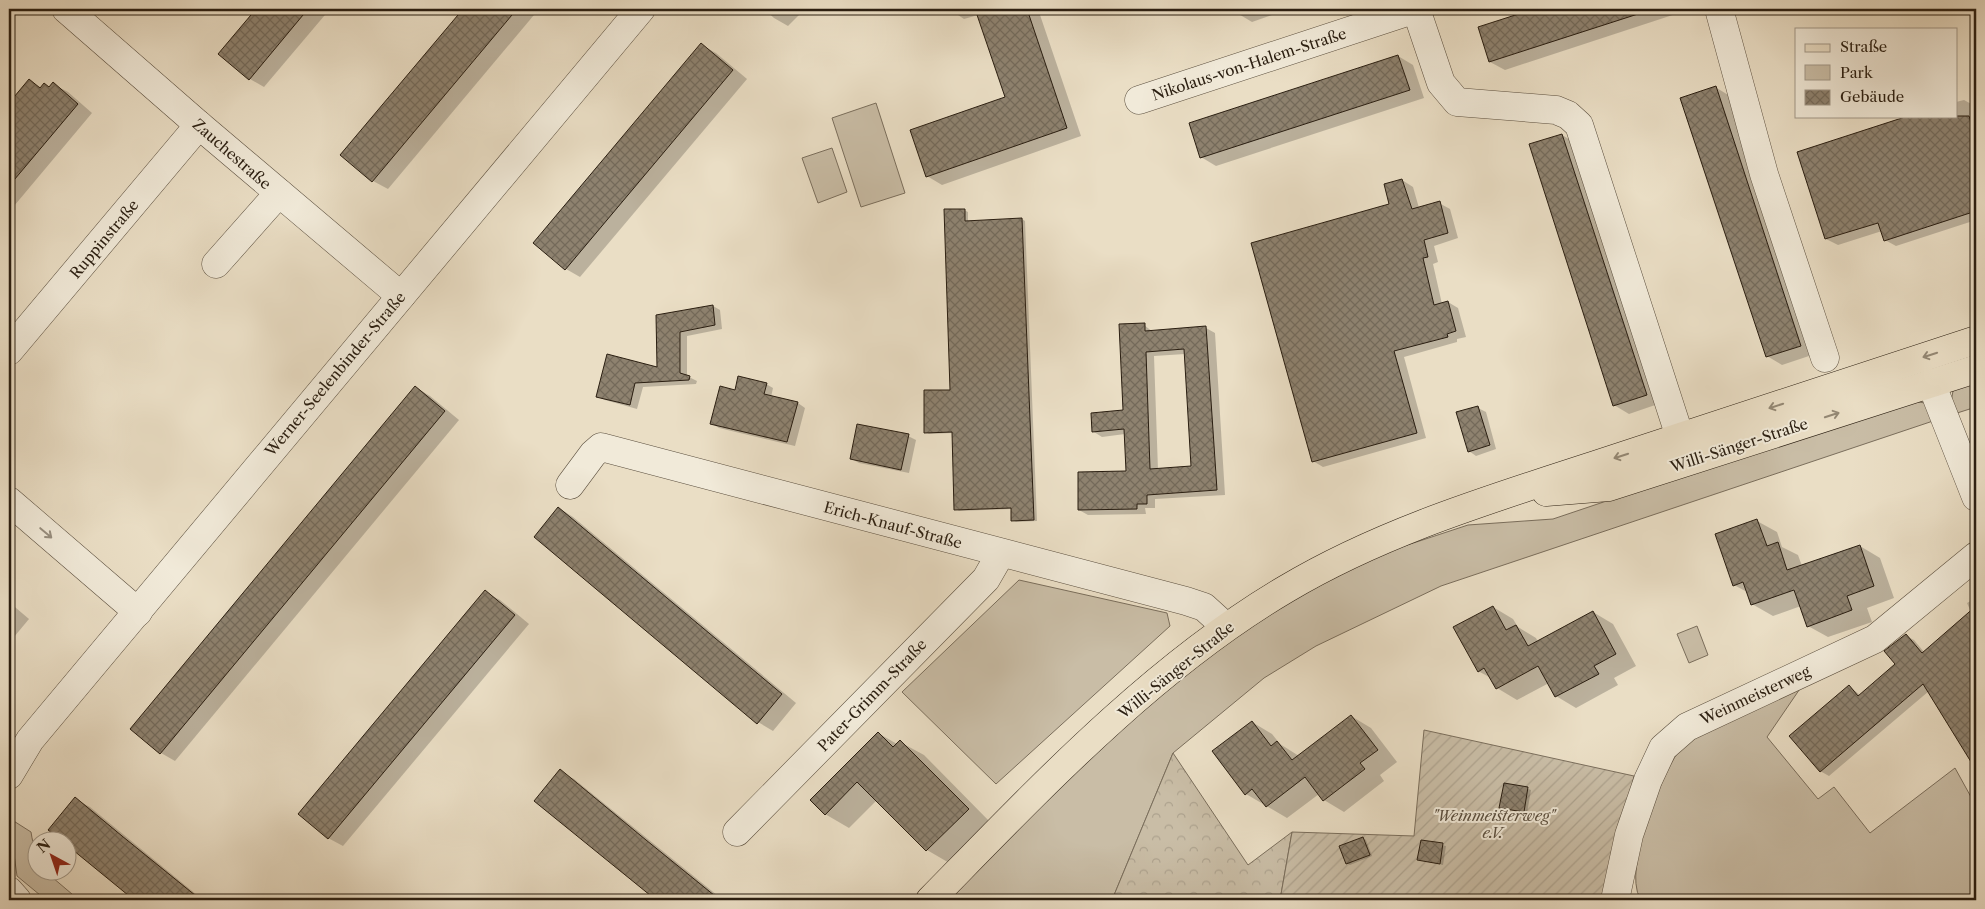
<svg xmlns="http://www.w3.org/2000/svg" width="1985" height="909" viewBox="0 0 1985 909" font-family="'Libre Caslon Text',serif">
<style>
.green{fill:#c9bda6;stroke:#7a6e5c}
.forest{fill:url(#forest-crowns);stroke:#7a6e5c}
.garden{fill:url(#garden-furrows);stroke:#7a6e5c}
.shadow{fill:#0003;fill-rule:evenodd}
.building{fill:url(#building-cross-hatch);stroke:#2a1e11;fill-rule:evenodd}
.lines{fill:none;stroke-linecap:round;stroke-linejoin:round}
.minor-casing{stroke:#5a4e3e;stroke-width:29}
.major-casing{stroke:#2a1e11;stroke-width:29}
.minor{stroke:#f1ead9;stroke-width:28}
.major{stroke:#eadec5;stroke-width:28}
.oneway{stroke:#948874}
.oneway2{stroke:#978e7f}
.labels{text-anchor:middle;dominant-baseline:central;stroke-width:4;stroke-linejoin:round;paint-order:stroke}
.street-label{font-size:15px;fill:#2a1e11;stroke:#f1ead9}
.park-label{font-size:15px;font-style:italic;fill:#5a4e3e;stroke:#f1ead9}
</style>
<defs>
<pattern id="forest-crowns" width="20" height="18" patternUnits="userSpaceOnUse" patternTransform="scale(1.25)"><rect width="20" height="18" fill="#c9bda6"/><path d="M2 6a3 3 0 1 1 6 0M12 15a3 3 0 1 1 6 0" fill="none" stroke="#ada28e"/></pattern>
<pattern id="garden-furrows" width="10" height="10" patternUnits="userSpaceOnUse" patternTransform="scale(1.25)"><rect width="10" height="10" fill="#c9bda6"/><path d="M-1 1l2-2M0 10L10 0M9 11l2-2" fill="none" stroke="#ada28e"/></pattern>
<pattern id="building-cross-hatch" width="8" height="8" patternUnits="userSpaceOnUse" patternTransform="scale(1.25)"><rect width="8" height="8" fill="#8e826f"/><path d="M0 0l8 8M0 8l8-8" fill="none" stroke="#746a5a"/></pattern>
</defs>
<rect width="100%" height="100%" fill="#eadec5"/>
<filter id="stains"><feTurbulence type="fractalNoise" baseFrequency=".004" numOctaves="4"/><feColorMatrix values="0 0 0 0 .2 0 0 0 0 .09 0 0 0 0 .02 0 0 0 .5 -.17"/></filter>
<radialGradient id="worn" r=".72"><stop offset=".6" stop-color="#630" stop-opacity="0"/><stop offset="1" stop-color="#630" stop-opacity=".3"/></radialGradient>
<g class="green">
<polygon points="876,103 905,193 861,207 832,118"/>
<polygon points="832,148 847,192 818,203 802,158"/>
<polygon points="1976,380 1976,407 1954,414 1951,402 1953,391 1963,384"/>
<polygon points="1907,400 1925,403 1936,420 1441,586 1316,646 1264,678 1173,753 1112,900 947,900 999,846 1112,738 1187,672 1267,613 1380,554 1468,525 1553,519"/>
<polygon points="1019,580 1167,613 1170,626 996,784 902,692"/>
<polygon points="1697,626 1708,655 1689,663 1677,634"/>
<path d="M1808,677L1767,737L1818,799L1834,787L1870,833L1955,768L1976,806V900H1642C1640,897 1637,893 1637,890C1629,858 1660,779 1678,752C1682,746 1689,741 1694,736Z"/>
<path d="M9,818L31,832C33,846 38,858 38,872H46L79,900H46L17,876Z"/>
</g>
<polygon class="forest" points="1173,753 1248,865 1292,832 1280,900 1112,900"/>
<polygon class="garden" points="1424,730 1634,776 1608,900 1280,900 1292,832 1414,836"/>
<g class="shadow">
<polygon points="257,9 330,9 264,87 250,79 220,54"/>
<polygon points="465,9 539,9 388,189 373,181 342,155"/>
<polygon points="764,9 805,9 788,26 774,18"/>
<polygon points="949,9 1038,9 1081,136 942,185 927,176 1007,97 978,15 964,19"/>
<polygon points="1236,9 1289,9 1252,22 1237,13"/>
<polygon points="1538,9 1691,9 1505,70 1490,62 1479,28"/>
<polygon points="701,45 716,53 747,79 580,277 566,269"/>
<polygon points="1398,56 1413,65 1424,98 1216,166 1201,157"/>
<polygon points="29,81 42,88 50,88 53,84 68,92 92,113 9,212 9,105"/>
<polygon points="1715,87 1730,96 1815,354 1782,365 1767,356"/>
<polygon points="1964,100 1975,106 1976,111 1976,220 1896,246 1885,240 1882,231 1838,245 1826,239 1956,116 1956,102"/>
<polygon points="1562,135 1577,144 1661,403 1629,414 1614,405"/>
<polygon points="1402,180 1413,187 1419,208 1439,203 1450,209 1458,238 1434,246 1438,262 1433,264 1442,304 1448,302 1458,308 1466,337 1457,339 1457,342 1404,357 1426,438 1323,467 1313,461 1391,205"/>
<polygon points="964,210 968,212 968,222 1022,219 1025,221 1037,521 1016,522 1012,520 1012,509 959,511 956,509 953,433 929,434 926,432 951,391"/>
<polygon points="713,306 720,310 722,329 687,336 687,376 697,381 696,384 643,387 637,409 605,400 597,396 659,369 658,316"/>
<path d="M1144,325L1153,332L1206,328L1215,333L1225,495L1155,499V508H1145L1146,514L1088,515L1079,510L1127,472L1125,434L1102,437L1094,432L1124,411ZM1185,354L1193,467L1158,470L1154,356Z"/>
<polygon points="766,384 773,388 771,397 798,403 805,408 795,446 719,428 711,423 736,391"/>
<polygon points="415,387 430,396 459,420 175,761 161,753"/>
<polygon points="1478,408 1486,412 1496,449 1476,456 1469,451"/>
<polygon points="908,436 916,440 909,473 859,463 852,459"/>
<polygon points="559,508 573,517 796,703 773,731 758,722"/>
<polygon points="1757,521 1777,532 1782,547 1798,555 1802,566 1860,546 1880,558 1894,598 1867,608 1872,622 1828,637 1808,626 1801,606 1773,616 1752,604 1749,593 1734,585"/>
<polygon points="485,592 500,600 529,624 343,846 328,838"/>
<polygon points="1976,598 1976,768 1929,691 1829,776 1820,771 1849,686 1860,695 1897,664 1906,636 1914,640 1924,652 1971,612 1967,603"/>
<polygon points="9,602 29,619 9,643"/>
<polygon points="1493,607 1513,619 1518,627 1536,638 1538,642 1593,612 1613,624 1636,666 1614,678 1618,685 1576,708 1556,696 1549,683 1517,700 1497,688 1491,678 1478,671"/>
<polygon points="1351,716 1371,728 1397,762 1380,775 1384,781 1344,812 1324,800 1319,794 1287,818 1246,794 1214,752 1252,722 1272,734 1280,744 1299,756"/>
<polygon points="878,733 897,744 900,742 924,755 992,824 951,864 927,850 877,800 849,828 825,814"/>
<polygon points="560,771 574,779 723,900 658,900 535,801"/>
<polygon points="1528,789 1531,790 1527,813 1501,808"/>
<polygon points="75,799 90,807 203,900 136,900 68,844"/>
<polygon points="1363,838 1366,840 1372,856 1350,865 1347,863"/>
<polygon points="1422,841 1446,846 1443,865 1419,860"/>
<polygon points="455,894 467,900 450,900"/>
</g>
<g class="building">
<polygon points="256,9 308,9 249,80 218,54"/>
<polygon points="463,9 517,9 372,182 340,155"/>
<polygon points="975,9 1027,9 1067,128 926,177 910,130 1005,97"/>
<polygon points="1534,9 1640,9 1641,13 1489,62 1478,27"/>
<polygon points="701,43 733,70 565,270 533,243"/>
<polygon points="1398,55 1410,90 1200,158 1189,123"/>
<polygon points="29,79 40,88 44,83 49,87 53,82 78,104 9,186 9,103"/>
<polygon points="1716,86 1801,346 1766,357 1680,98"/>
<polygon points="1908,116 1969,116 1976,138 1976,211 1884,241 1878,223 1825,239 1797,152"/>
<polygon points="1562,134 1647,395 1613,406 1529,144"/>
<polygon points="1402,179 1412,209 1440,201 1448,233 1424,240 1428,257 1423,258 1434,305 1448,301 1456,331 1447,334 1448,337 1394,351 1417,433 1312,462 1251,243 1389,204 1384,184"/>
<polygon points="944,209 965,209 965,221 1022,218 1034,520 1011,521 1011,508 954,510 952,432 924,433 924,390 950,390"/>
<polygon points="713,305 715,325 680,332 680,373 690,376 689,380 635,383 630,405 596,397 607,354 657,367 656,315"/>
<path d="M1145,323V331L1206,326L1217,490L1147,495V504H1137V509L1078,510V472L1126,471L1124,429L1092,432L1091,413L1123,410L1119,324ZM1184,349L1191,466L1150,469L1146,352Z"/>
<polygon points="738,376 767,383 764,394 798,402 787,442 710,424 720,386 735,390"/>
<polygon points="415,386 445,411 160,754 130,729"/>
<polygon points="1478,406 1490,445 1468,452 1456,412"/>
<polygon points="857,424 909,434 901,470 850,459"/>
<polygon points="558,507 782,694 757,724 534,537"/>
<polygon points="1757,519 1767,546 1778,542 1787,570 1860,545 1874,586 1847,596 1852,610 1807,627 1794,590 1751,605 1743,582 1733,586 1715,534"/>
<polygon points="485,590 515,615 328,839 298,814"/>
<polygon points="1493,606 1506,630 1516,625 1528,646 1593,611 1616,654 1594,666 1599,674 1555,697 1538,666 1496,689 1484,668 1478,672 1453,627"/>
<polygon points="1976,606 1976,770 1923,684 1820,772 1789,736 1849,685 1858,696 1895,664 1884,651 1906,634 1922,653"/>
<polygon points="1351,715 1378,750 1360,763 1365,769 1323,801 1305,777 1266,807 1252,789 1245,795 1212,751 1252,721 1271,746 1277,741 1292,760"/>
<polygon points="878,732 893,747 900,740 969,809 926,851 857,782 825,815 810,800"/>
<polygon points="560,769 646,840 720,900 656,900 534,801"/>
<polygon points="1504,783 1528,787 1524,812 1499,808"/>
<polygon points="75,797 122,836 201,900 134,900 68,846 68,842 63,842 48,830"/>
<polygon points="1363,837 1370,855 1346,864 1339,846"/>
<polygon points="1421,840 1443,843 1440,864 1417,860"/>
</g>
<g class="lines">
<g class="minor-casing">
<g id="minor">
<polyline points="66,9 199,125 401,296"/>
<polyline points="1416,9 1441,83 1457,102 1556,110 1568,115 1579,125 1680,437"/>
<polyline points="1719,9 1764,174 1825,358"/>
<polyline points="1139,100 1416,9"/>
<polyline points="216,264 279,193"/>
<polyline points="9,351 199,125"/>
<polyline points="1931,383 1976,497"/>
<polyline points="570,485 593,454 601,447 1186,601 1204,607 1226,627"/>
<polyline points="9,501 138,612"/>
<polyline points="9,775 30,740 641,9"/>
<polyline points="737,832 986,579 1001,553"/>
<polyline points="9,891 17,900"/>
<polyline points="1615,900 1629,835 1648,780 1663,748 1687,727 1875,639 1976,556"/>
</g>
</g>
<g class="major-casing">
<g id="major">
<polyline points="1546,492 1609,487 1976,369"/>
<path d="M930,900C1038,790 1152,668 1286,589C1383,531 1494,498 1601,463C1726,422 1851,381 1976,340"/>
</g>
</g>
<use href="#minor" class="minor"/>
<use href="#major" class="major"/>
</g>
<defs><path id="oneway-shaft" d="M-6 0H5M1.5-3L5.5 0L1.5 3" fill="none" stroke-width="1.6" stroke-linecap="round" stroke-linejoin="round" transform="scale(1.25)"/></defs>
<g class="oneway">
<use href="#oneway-shaft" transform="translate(1930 355) rotate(162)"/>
<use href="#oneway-shaft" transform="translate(1776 406) rotate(162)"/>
<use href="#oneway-shaft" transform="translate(1832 415) rotate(-18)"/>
<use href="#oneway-shaft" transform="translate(1621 456) rotate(162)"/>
</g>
<use class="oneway2" href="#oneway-shaft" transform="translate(46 533) rotate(40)"/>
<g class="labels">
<g class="street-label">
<text transform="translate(1249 64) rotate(-18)">Nikolaus-von-Halem-Straße</text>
<text transform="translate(232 154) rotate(41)">Zauchestraße</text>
<text transform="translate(104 239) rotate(-50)">Ruppinstraße</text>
<text transform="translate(335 374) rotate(-50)">Werner-Seelenbinder-Straße</text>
<text transform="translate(1739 445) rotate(-18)">Willi-Sänger-Straße</text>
<text transform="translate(893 525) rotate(15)">Erich-Knauf-Straße</text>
<text transform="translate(1176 670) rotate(-39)">Willi-Sänger-Straße</text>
<text transform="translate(872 695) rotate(-46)">Pater-Grimm-Straße</text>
<text transform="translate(1755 695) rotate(-25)">Weinmeisterweg</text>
</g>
<g class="park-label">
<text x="1493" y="815">"Weinmeisterweg"<tspan x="1493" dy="17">e.V.</tspan></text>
</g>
</g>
<rect width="1985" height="909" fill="none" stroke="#eadec5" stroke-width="30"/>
<rect x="10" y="10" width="1965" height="889" fill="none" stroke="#2a1e11" stroke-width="2.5"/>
<rect x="15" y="15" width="1955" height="879" fill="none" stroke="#2a1e11"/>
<rect x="1795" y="28" width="162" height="90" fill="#f1ead9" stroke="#a19889"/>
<rect x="1805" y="44" width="25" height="8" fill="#eadec5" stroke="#a19889"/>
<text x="1840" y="52" font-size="15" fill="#2a1e11">Straße</text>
<rect x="1805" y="65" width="25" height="15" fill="#c9bda6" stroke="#a19889"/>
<text x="1840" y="78" font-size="15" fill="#2a1e11">Park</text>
<rect x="1805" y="90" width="25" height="15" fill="url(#building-cross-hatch)" stroke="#a19889"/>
<text x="1840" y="102" font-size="15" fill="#2a1e11">Gebäude</text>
<g transform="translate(52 856) rotate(320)"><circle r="24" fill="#f1ead9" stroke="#a19889"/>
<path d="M0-4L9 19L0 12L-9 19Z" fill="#8f2418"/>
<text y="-8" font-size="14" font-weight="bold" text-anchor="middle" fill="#2a1e11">N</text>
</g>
<rect width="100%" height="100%" filter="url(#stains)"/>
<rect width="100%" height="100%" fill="url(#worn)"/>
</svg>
